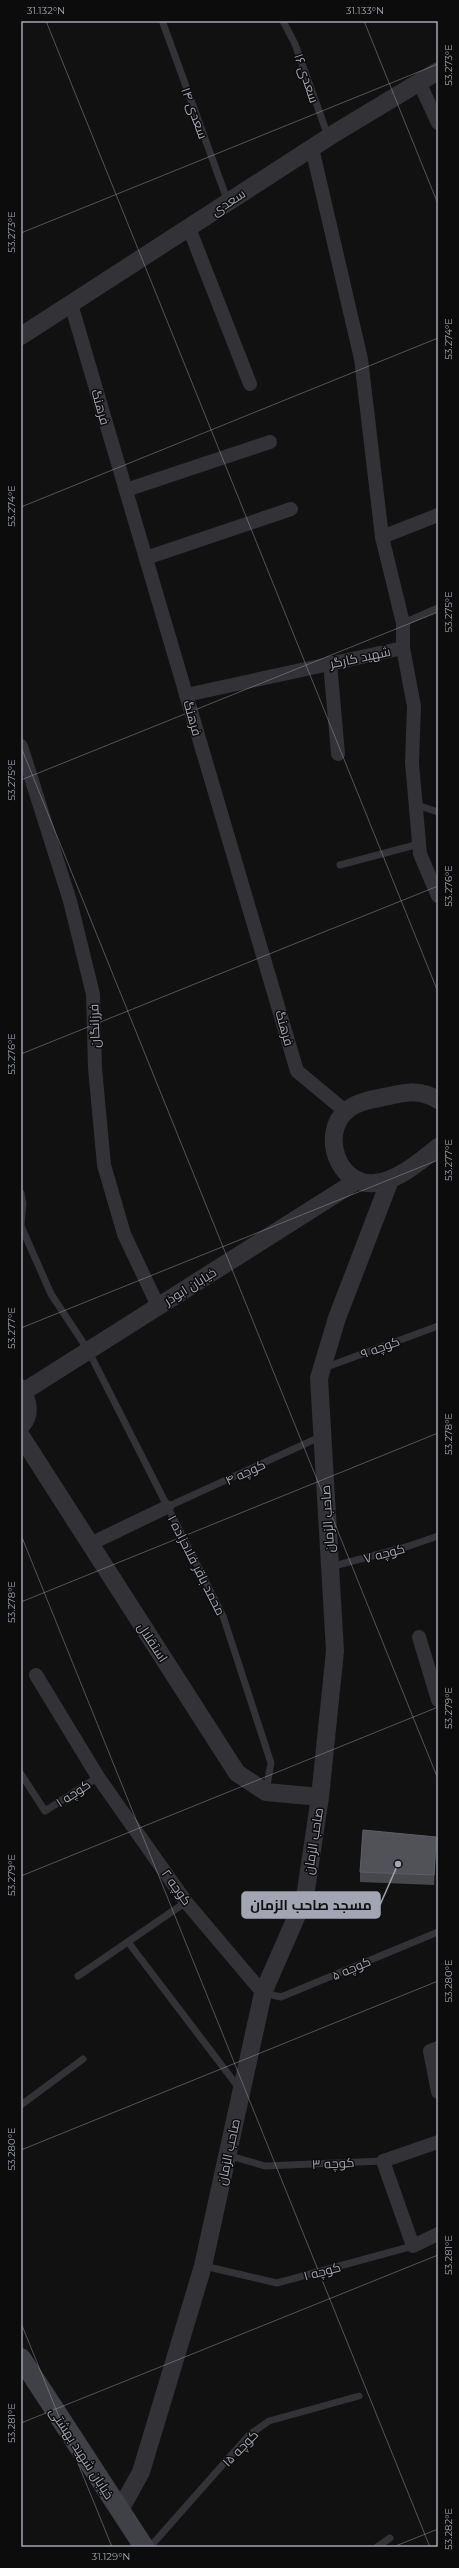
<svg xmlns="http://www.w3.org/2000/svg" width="459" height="2568" viewBox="0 0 459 2568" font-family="Montserrat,Cairo,sans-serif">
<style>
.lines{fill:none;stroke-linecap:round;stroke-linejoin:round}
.service{stroke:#323237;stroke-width:7}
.minor{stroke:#323237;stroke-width:14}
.tertiary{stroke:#323237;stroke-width:18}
.secondary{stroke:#404146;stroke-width:20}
.wall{fill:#47484d}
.shaded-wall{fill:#2d2e31}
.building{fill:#515258;stroke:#5e5f66}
.ticks{fill:none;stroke:#a3a6b2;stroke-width:1;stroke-opacity:0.45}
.labels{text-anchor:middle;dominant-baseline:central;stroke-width:3;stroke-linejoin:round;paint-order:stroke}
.street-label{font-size:13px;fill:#a3a6b2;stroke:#0c0c0d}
.leader{fill:none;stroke:#a3a6b2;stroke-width:1.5}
.callout-dot{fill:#a3a6b2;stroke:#0c0c0d;stroke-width:1.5}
.callout{fill:#a3a6b2;stroke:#a3a6b2;stroke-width:1.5}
.callout-label{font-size:14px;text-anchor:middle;font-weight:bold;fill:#111}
.neatline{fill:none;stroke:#a3a6b2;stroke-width:1.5}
.ticks-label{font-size:10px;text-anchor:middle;fill:#a3a6b2}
</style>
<rect width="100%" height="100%" fill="#111112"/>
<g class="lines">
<g class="service">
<polyline points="283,21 295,44 328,136"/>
<polyline points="163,23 228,202"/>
<polyline points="403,623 438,608"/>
<polyline points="417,805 438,812"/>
<polyline points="340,865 419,844"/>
<polyline points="21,1193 23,1203 21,1226 51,1294 88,1350 223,1616 271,1763 266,1791"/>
<polyline points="324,1368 438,1326"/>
<polyline points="167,1507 322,1436"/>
<polyline points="330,1567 406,1547 438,1536"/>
<polyline points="21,1774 45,1811 98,1777"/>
<polyline points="128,1942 239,2088"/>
<polyline points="78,1976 186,1902"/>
<polyline points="263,1993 281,1997 438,1932"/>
<polyline points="21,2105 83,2059"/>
<polyline points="227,2155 265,2166 383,2161"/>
<polyline points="204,2266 277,2283 413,2246"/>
<polyline points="150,2547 249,2435 269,2421 359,2396"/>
<polyline points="377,2547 390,2538"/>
</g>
<g class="minor">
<polyline points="419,82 438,123"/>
<polyline points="312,148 361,359 382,537"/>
<polyline points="189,228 250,384"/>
<polyline points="71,304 297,1071 345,1111"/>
<polyline points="126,490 270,442"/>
<polyline points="146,558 291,509"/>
<polyline points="403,648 403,623 382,537 438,515"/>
<polyline points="330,663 338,754"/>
<polyline points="186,695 403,648 414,706 412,763 420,854 438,896"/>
<polyline points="21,746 70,901 93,994 95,1068 104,1165 124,1234 158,1306"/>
<polyline points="90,1544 167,1507"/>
<polyline points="419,1637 438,1700"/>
<polyline points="36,1675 98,1777 186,1902 263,1993"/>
<polyline points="438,2048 430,2051 438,2092"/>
<polyline points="438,2142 383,2161 413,2246 438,2234"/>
</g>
<g class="tertiary">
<polyline points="21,336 335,133 438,71"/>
<path d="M438,1100C421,1089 408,1092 389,1096C375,1099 357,1101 346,1111C320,1134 338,1187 375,1183C397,1181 421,1161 438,1147"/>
<path d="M21,1388C28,1401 32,1414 21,1426"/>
<polyline points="23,1392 358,1180"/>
<polyline points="21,1436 237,1773 266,1792 320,1797"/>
<polyline points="120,2510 141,2472 203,2266 263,1993 305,1897 320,1797 335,1651 319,1378 337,1318 390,1180"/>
</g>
<polyline class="secondary" points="21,2358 144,2547"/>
</g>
<polygon class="wall" points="436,1847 434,1885 360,1882 360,1872"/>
<polygon class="shaded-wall" points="436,1837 436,1847 434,1885 434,1875"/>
<polygon class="building" points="363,1830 436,1837 434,1875 360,1872"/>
<path class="ticks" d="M46,21L438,992M364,21L438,204M21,233L438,64M21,507L438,338M21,747L438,1779M21,780L438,612M21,1054L438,886M21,1328L438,1160M21,1535L430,2547M21,1602L438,1433M21,1876L438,1707M21,2150L438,1981M21,2323L112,2547M21,2423L438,2255M393,2547L438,2529"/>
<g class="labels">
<g class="street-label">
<text transform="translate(307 78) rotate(71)">سعدی ۱۶</text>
<text transform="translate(195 113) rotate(70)">سعدی ۱۴</text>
<text transform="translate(228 202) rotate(-33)">سعدی</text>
<text transform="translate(101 407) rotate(74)">فرهنگ</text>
<text transform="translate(360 657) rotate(-12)">شهید کارگر</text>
<text transform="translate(193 718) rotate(74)">فرهنگ</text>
<text transform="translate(94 1026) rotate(-92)">فرزانگان</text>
<text transform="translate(285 1028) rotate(74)">فرهنگ</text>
<text transform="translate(190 1286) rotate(-32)">خیابان ابوذر</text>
<text transform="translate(380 1347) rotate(-20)">کوچه ۹</text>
<text transform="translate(245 1472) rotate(-25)">کوچه ۴</text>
<text transform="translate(327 1519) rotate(-94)">صاحب الزمان</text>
<text transform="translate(384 1553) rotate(-15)">کوچه ۷</text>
<text transform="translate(197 1565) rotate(63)">محمد باقر فلاحزاده ۱</text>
<text transform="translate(153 1642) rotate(57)">استقلال</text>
<text transform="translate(73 1793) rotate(-33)">کوچه ۱</text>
<text transform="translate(313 1841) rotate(-81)">صاحب الزمان</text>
<text transform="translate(177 1887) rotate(54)">کوچه ۲</text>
<text transform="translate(351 1968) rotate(-23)">کوچه ۵</text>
<text transform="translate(228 2152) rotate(-78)">صاحب الزمان</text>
<text transform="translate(333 2163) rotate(-3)">کوچه ۳</text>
<text transform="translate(322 2271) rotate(-15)">کوچه ۱</text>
<text transform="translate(240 2448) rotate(-46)">کوچه ۱۵</text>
<text transform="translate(82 2453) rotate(57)">خیابان شهید بهشتی</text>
</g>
</g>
<path class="leader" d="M398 1864L380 1905"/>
<circle class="callout-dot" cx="398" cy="1864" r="4"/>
<rect class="callout" x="242" y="1892" width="138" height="26" rx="4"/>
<g class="callout-label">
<text x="311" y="1910">مسجد صاحب الزمان</text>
</g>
<rect width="459" height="2568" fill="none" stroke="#0c0c0d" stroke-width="44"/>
<rect x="22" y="22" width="415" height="2524" class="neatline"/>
<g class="ticks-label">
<text x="46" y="14">31.132°N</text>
<text x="365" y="14">31.133°N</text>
<text transform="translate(448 65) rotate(-90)" y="4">53.273°E</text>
<text transform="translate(11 232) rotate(-90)" y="4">53.273°E</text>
<text transform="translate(448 339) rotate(-90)" y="4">53.274°E</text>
<text transform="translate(11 506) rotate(-90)" y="4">53.274°E</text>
<text transform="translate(448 612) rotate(-90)" y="4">53.275°E</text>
<text transform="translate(11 780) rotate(-90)" y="4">53.275°E</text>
<text transform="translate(448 886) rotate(-90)" y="4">53.276°E</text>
<text transform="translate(11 1054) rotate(-90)" y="4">53.276°E</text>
<text transform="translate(448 1160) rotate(-90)" y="4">53.277°E</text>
<text transform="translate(11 1328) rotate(-90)" y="4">53.277°E</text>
<text transform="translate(448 1434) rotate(-90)" y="4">53.278°E</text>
<text transform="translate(11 1602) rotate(-90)" y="4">53.278°E</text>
<text transform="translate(448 1708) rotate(-90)" y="4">53.279°E</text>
<text transform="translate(11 1875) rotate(-90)" y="4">53.279°E</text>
<text transform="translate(448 1981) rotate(-90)" y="4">53.280°E</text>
<text transform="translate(11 2149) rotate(-90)" y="4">53.280°E</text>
<text transform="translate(448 2255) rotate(-90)" y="4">53.281°E</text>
<text transform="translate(11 2423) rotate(-90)" y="4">53.281°E</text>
<text transform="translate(448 2529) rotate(-90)" y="4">53.282°E</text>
<text x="111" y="2560">31.129°N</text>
</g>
</svg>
